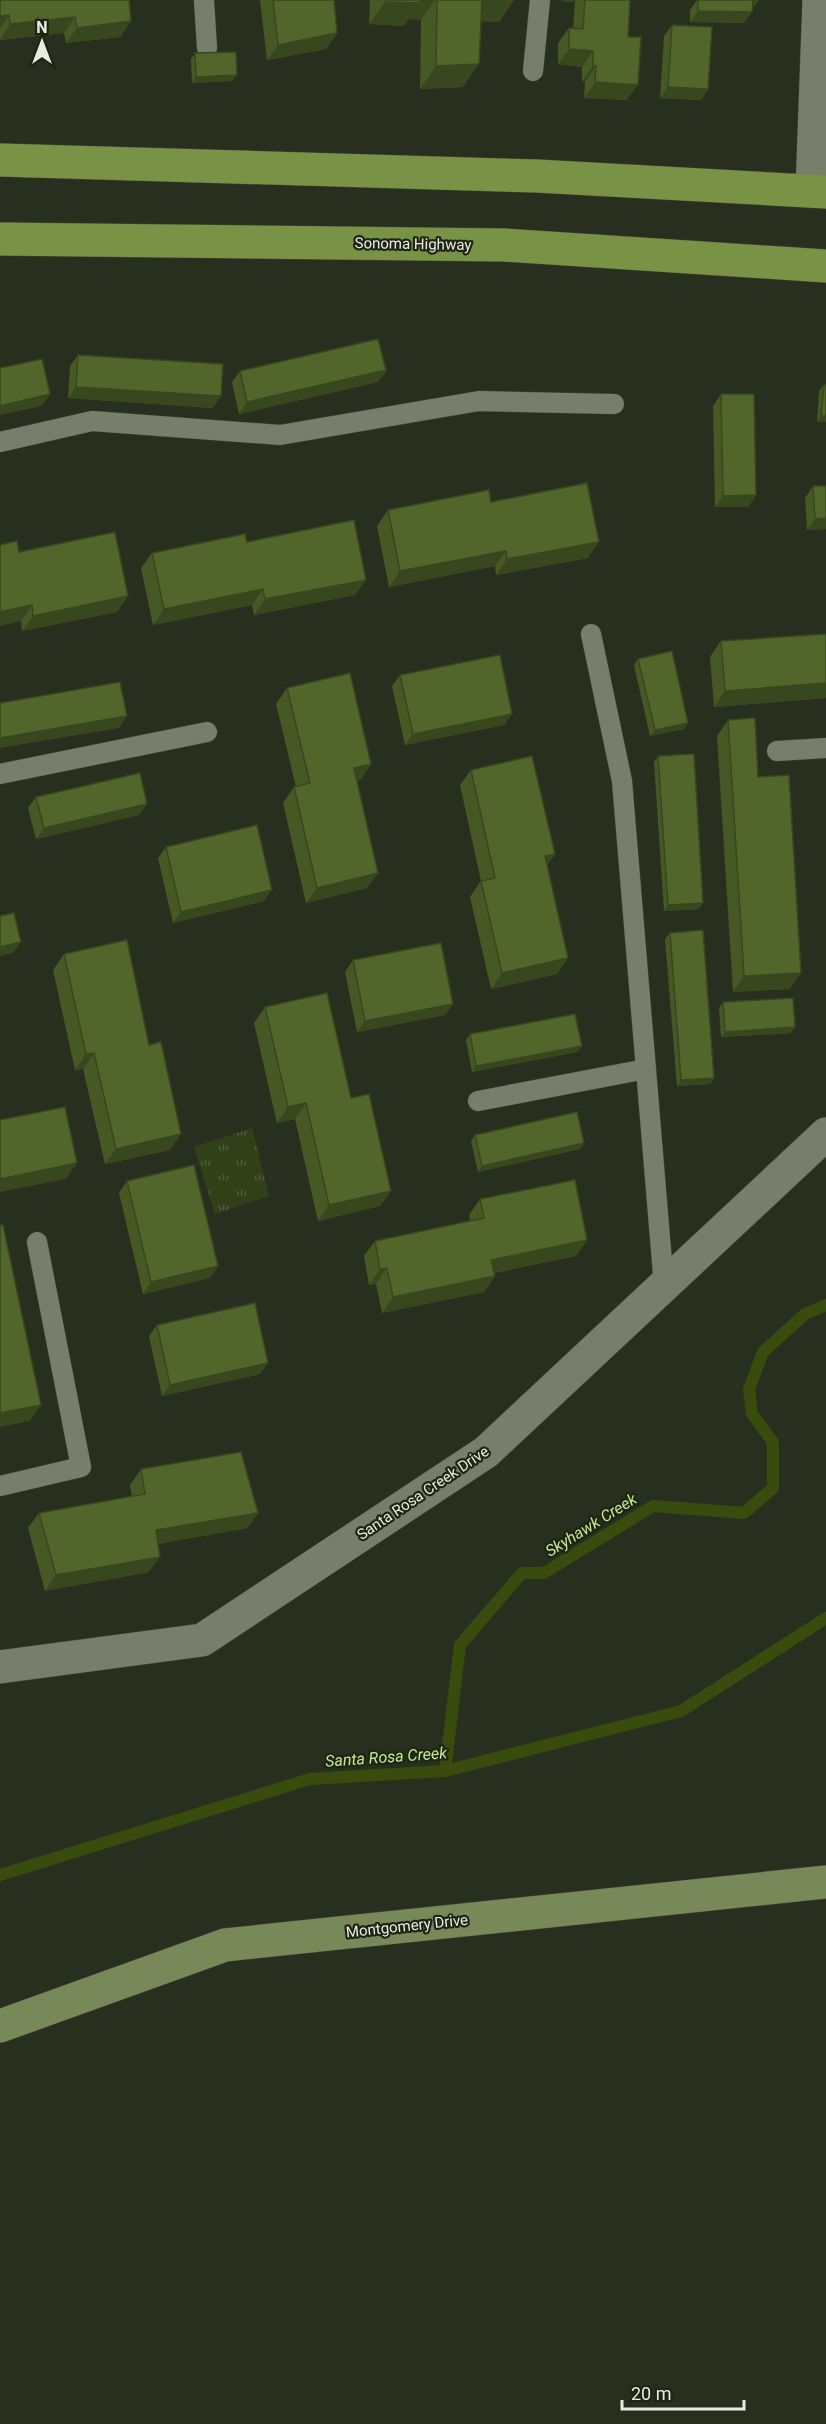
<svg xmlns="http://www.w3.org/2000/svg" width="826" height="2424" viewBox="0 0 826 2424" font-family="Roboto,sans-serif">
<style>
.grass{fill:url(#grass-tufts)}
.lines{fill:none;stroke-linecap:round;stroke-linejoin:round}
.stream{stroke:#394c0e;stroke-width:12}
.lane-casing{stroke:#454a3c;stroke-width:21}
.street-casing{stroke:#454a3c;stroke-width:34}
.secondary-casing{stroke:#454a3c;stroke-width:34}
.primary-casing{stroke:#454a3c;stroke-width:34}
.lane{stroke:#777e6b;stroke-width:20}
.street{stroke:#777e6b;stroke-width:33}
.secondary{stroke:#788858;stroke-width:33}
.primary{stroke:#7a9245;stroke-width:33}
.wall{fill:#475825}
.shaded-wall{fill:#39471e}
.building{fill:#52662b;stroke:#39471e;stroke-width:1.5}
.labels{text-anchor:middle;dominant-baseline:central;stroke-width:4.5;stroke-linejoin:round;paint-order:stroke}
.street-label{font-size:15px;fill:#e8ece2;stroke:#1f2515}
.water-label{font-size:16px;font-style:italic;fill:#c8e890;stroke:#1f2515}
</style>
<defs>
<pattern id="grass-tufts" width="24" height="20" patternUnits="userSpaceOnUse" patternTransform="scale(1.5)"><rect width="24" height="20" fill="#324017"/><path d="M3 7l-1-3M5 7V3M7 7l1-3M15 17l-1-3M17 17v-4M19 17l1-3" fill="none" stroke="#505c38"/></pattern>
</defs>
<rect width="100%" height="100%" fill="#292f1f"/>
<polygon class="grass" points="252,1128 269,1196 215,1214 194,1147"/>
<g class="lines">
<g class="stream">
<polyline points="445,1771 460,1645 522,1573 544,1573 653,1506 744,1513 773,1488 773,1442 752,1414 749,1389 763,1352 805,1314 826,1305"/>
<polyline points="0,1875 310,1779 445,1771 681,1711 826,1618"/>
</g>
<g class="lane-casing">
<g id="lane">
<polyline points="204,0 207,48"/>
<polyline points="533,71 540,0"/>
<polyline points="0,442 92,421 280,435 479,401 614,404"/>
<polyline points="591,634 622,781 664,1286"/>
<polyline points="777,751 826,748"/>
<polyline points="0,774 207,732"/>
<polyline points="478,1101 646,1069"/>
<polyline points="0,1486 81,1467 37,1242"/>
</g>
</g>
<g class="street-casing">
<g id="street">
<polyline points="812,191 819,0"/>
<polyline points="0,1667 202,1640 486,1452 826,1134"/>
</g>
</g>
<g class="secondary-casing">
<polyline id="secondary" points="0,2026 225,1945 826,1882"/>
</g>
<g class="primary-casing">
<g id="primary">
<polyline points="0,160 537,176 826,192"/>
<polyline points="0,239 504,245 826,266"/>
</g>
</g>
<use href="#lane" class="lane"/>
<use href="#street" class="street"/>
<use href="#secondary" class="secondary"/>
<use href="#primary" class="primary"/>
</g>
<g class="wall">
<polygon points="0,0 131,21 120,37 66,43 64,33 0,40"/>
<polygon points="260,0 334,0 337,33 326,49 267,60"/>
<polygon points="370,0 514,0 499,22 481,21 463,87 420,89 421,20 408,19 404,26 369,24"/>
<polygon points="562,0 630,0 628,37 627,100 584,98 585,82 582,81 582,67 558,64 558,43 569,28 573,28 575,2 562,1"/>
<polygon points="697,0 759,0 755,6 752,6 744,23 690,22 690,10"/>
<polygon points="672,25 708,89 701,100 660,98 664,36"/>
<polygon points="195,53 232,81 192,83 191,59"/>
<polygon points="78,355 213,408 68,398 70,366"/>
<polygon points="240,371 386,371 378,382 239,414 232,382"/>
<polygon points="824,385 826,385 826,422 817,422 819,391"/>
<polygon points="721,394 756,495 748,507 715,507 713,406"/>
<polygon points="813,486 826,529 807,530 805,498"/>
<polygon points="491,502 588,558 496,575 495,566 389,587 377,526 388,510"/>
<polygon points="247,542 355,595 254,615 252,605 153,625 141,568 152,553"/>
<polygon points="19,552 128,596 117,612 22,631 21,621"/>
<polygon points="826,634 826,698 714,707 710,657 721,641"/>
<polygon points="638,659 684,729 650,736 634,665"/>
<polygon points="400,675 512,714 504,725 405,745 392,686"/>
<polygon points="287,688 371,764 360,780 357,781 367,888 306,903 283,803 294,787 296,787 276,704"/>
<polygon points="728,720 758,777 790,989 733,992 717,736"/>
<polygon points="658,756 699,909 664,911 654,762"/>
<polygon points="471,770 555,854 547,865 568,958 557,974 491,989 470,897 481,881 460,785"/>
<polygon points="36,797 139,815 36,839 28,808"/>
<polygon points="166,847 264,901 173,923 158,858"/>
<polygon points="670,933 714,1078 710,1084 677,1086 665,939"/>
<polygon points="64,954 170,1150 105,1164 83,1069 75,1070 53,970"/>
<polygon points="353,960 445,1015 357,1032 345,972"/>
<polygon points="723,1002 791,1033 721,1037 719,1008"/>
<polygon points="265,1007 351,1098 380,1206 318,1221 295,1119 277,1123 254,1023"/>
<polygon points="470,1034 582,1046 577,1052 472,1072 466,1040"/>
<polygon points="475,1135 584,1143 580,1149 478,1172 471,1141"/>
<polygon points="127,1181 218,1266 210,1278 143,1294 119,1193"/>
<polygon points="480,1199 587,1240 576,1256 494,1273 495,1276 484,1292 382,1313 376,1284 369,1285 364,1256 375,1241 470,1221 469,1215"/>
<polygon points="157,1325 260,1374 162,1396 149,1336"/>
<polygon points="141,1469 258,1513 247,1528 158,1544 149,1572 45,1591 28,1528 39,1513 132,1497 130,1485"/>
</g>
<g class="shaded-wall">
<polygon points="417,0 435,0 421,20 408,19 404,26 369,24 385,2"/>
<polygon points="481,0 514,0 499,22 466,21"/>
<polygon points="563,0 577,0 575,2 562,1"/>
<polygon points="749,0 759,0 755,6 745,6"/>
<polygon points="698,11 752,12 744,23 690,22"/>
<polygon points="9,15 0,28 0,16"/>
<polygon points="75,17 64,33 0,40 10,24"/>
<polygon points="131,21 120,37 66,43 77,28"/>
<polygon points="337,33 326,49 267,60 278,45"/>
<polygon points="569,49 593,51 582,67 558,64"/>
<polygon points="479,64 463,87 420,89 436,66"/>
<polygon points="593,66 596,66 585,82 582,81"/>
<polygon points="237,75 232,81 192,83 196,77"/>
<polygon points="595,82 638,85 627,100 584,98"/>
<polygon points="668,87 708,89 701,100 660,98"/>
<polygon points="386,370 378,382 239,414 247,402"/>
<polygon points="76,387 221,396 213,408 68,398"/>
<polygon points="50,394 42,406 0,415 0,406"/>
<polygon points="821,416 826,416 826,422 817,422"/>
<polygon points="756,495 748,507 715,507 723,496"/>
<polygon points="826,518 826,529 807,530 815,519"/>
<polygon points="599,542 588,558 496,575 507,559"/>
<polygon points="506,551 495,566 389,587 400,571"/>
<polygon points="366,580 355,595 254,615 265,599"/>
<polygon points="263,589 252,605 153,625 164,609"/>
<polygon points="128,596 117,612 22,631 33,616"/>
<polygon points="32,605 21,621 0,626 0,612"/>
<polygon points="826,683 826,698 714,707 725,691"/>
<polygon points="512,714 504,725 405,745 413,734"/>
<polygon points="127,716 119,728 0,748 0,738"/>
<polygon points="688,723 684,729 650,736 655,730"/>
<polygon points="371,764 360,780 343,784 354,768"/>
<polygon points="147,804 139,815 36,839 44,828"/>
<polygon points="555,854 544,869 545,856"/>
<polygon points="378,873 367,888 306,903 317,888"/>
<polygon points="272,890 264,901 173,923 181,912"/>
<polygon points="703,903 699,909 664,911 668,905"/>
<polygon points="21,942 13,953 0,956 0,947"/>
<polygon points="568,958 557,974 491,989 502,973"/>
<polygon points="801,973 790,989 733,992 744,976"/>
<polygon points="453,1004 445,1015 357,1032 365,1021"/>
<polygon points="795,1027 791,1033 721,1037 725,1032"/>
<polygon points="582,1046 577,1052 472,1072 476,1066"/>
<polygon points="94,1053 83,1069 75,1070 86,1054"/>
<polygon points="714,1078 710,1084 677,1086 681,1080"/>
<polygon points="306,1103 295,1119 277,1123 288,1107"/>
<polygon points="181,1134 170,1150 105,1164 116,1149"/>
<polygon points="584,1143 580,1149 478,1172 482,1166"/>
<polygon points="77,1163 66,1179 0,1192 0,1179"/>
<polygon points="391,1191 380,1206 318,1221 329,1205"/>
<polygon points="587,1240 576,1256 480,1275 491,1260"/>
<polygon points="218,1266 210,1278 143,1294 151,1282"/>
<polygon points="387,1268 376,1284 369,1285 380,1269"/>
<polygon points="495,1276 484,1292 382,1313 393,1297"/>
<polygon points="268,1363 260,1374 162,1396 170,1385"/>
<polygon points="41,1405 30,1421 0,1427 0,1413"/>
<polygon points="258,1513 247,1528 145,1546 156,1530"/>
<polygon points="160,1557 149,1572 45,1591 56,1575"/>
</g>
<g class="building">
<polygon points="0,0 129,0 131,21 77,28 75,17 10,24 9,15 0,16"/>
<polygon points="273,0 334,0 337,33 278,45"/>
<polygon points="385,0 420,0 420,3 385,2"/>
<polygon points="437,0 482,0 479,64 436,66"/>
<polygon points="585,0 630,0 628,37 641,37 638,85 595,82 596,66 593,66 593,51 569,49 569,28 583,29"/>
<polygon points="698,0 753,0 752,12 698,11"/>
<polygon points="672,25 712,27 708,89 668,87"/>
<polygon points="236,52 237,75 196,77 195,53"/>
<polygon points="378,339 386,370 247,402 240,371"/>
<polygon points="78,355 223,364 221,396 76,387"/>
<polygon points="42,359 50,394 0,406 0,368"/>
<polygon points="824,385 826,385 826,416 821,416"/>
<polygon points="721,394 754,394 756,495 723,496"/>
<polygon points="587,483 599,542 507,559 506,551 400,571 388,510 489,490 491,502"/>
<polygon points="813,486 826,486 826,518 815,519"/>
<polygon points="354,520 366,580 265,599 263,589 164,609 152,553 245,534 247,542"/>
<polygon points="115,532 128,596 33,616 32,605 0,612 0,545 17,541 19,552"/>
<polygon points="826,634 826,683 725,691 721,641"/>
<polygon points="672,651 688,723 655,730 638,659"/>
<polygon points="500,655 512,714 413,734 400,675"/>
<polygon points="350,673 371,764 354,768 378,873 317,888 294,787 310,783 287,688"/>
<polygon points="120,682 127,716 0,738 0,703"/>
<polygon points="755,718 758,777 789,775 801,973 744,976 728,720"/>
<polygon points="694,754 703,903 668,905 658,756"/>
<polygon points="532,756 555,854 545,856 568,958 502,973 481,881 495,878 471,770"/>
<polygon points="140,773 147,804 44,828 36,797"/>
<polygon points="257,825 272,890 181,912 166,847"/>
<polygon points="14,913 21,942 0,947 0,916"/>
<polygon points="703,930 714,1078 681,1080 670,933"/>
<polygon points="127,940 149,1045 161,1042 181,1134 116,1149 94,1053 86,1054 64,954"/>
<polygon points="441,943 453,1004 365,1021 353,960"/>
<polygon points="327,993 351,1098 369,1094 391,1191 329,1205 306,1103 288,1107 265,1007"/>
<polygon points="793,998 795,1027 725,1032 723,1002"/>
<polygon points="575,1014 582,1046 476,1066 470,1034"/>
<polygon points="65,1107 77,1163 0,1179 0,1120"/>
<polygon points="577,1112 584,1143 482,1166 475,1135"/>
<polygon points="194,1165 218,1266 151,1282 127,1181"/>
<polygon points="575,1180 587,1240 491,1260 495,1276 393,1297 387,1268 380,1269 375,1241 484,1218 480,1199"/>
<polygon points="0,1225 3,1225 41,1405 0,1413"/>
<polygon points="255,1303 268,1363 170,1385 157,1325"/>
<polygon points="241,1452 258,1513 156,1530 160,1557 56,1575 39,1513 145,1494 141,1469"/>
</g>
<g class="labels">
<g class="street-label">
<text transform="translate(413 244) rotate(1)">Sonoma Highway</text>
<text transform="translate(423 1493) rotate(-34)">Santa Rosa Creek Drive</text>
<text transform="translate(407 1926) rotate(-6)">Montgomery Drive</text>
</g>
<g class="water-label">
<text transform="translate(591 1525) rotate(-32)">Skyhawk Creek</text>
<text transform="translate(386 1757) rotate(-4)">Santa Rosa Creek</text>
</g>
</g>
<g transform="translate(42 42)" stroke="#1f2515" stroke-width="4.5" paint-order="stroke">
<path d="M0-4.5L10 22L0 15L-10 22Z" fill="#e8ece2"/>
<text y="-9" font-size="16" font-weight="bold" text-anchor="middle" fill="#e8ece2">N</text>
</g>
<path d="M622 2400v9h122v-9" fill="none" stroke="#e8ece2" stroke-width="3"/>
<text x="631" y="2400" font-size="18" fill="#e8ece2" stroke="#1f2515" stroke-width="4.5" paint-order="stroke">20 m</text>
</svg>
